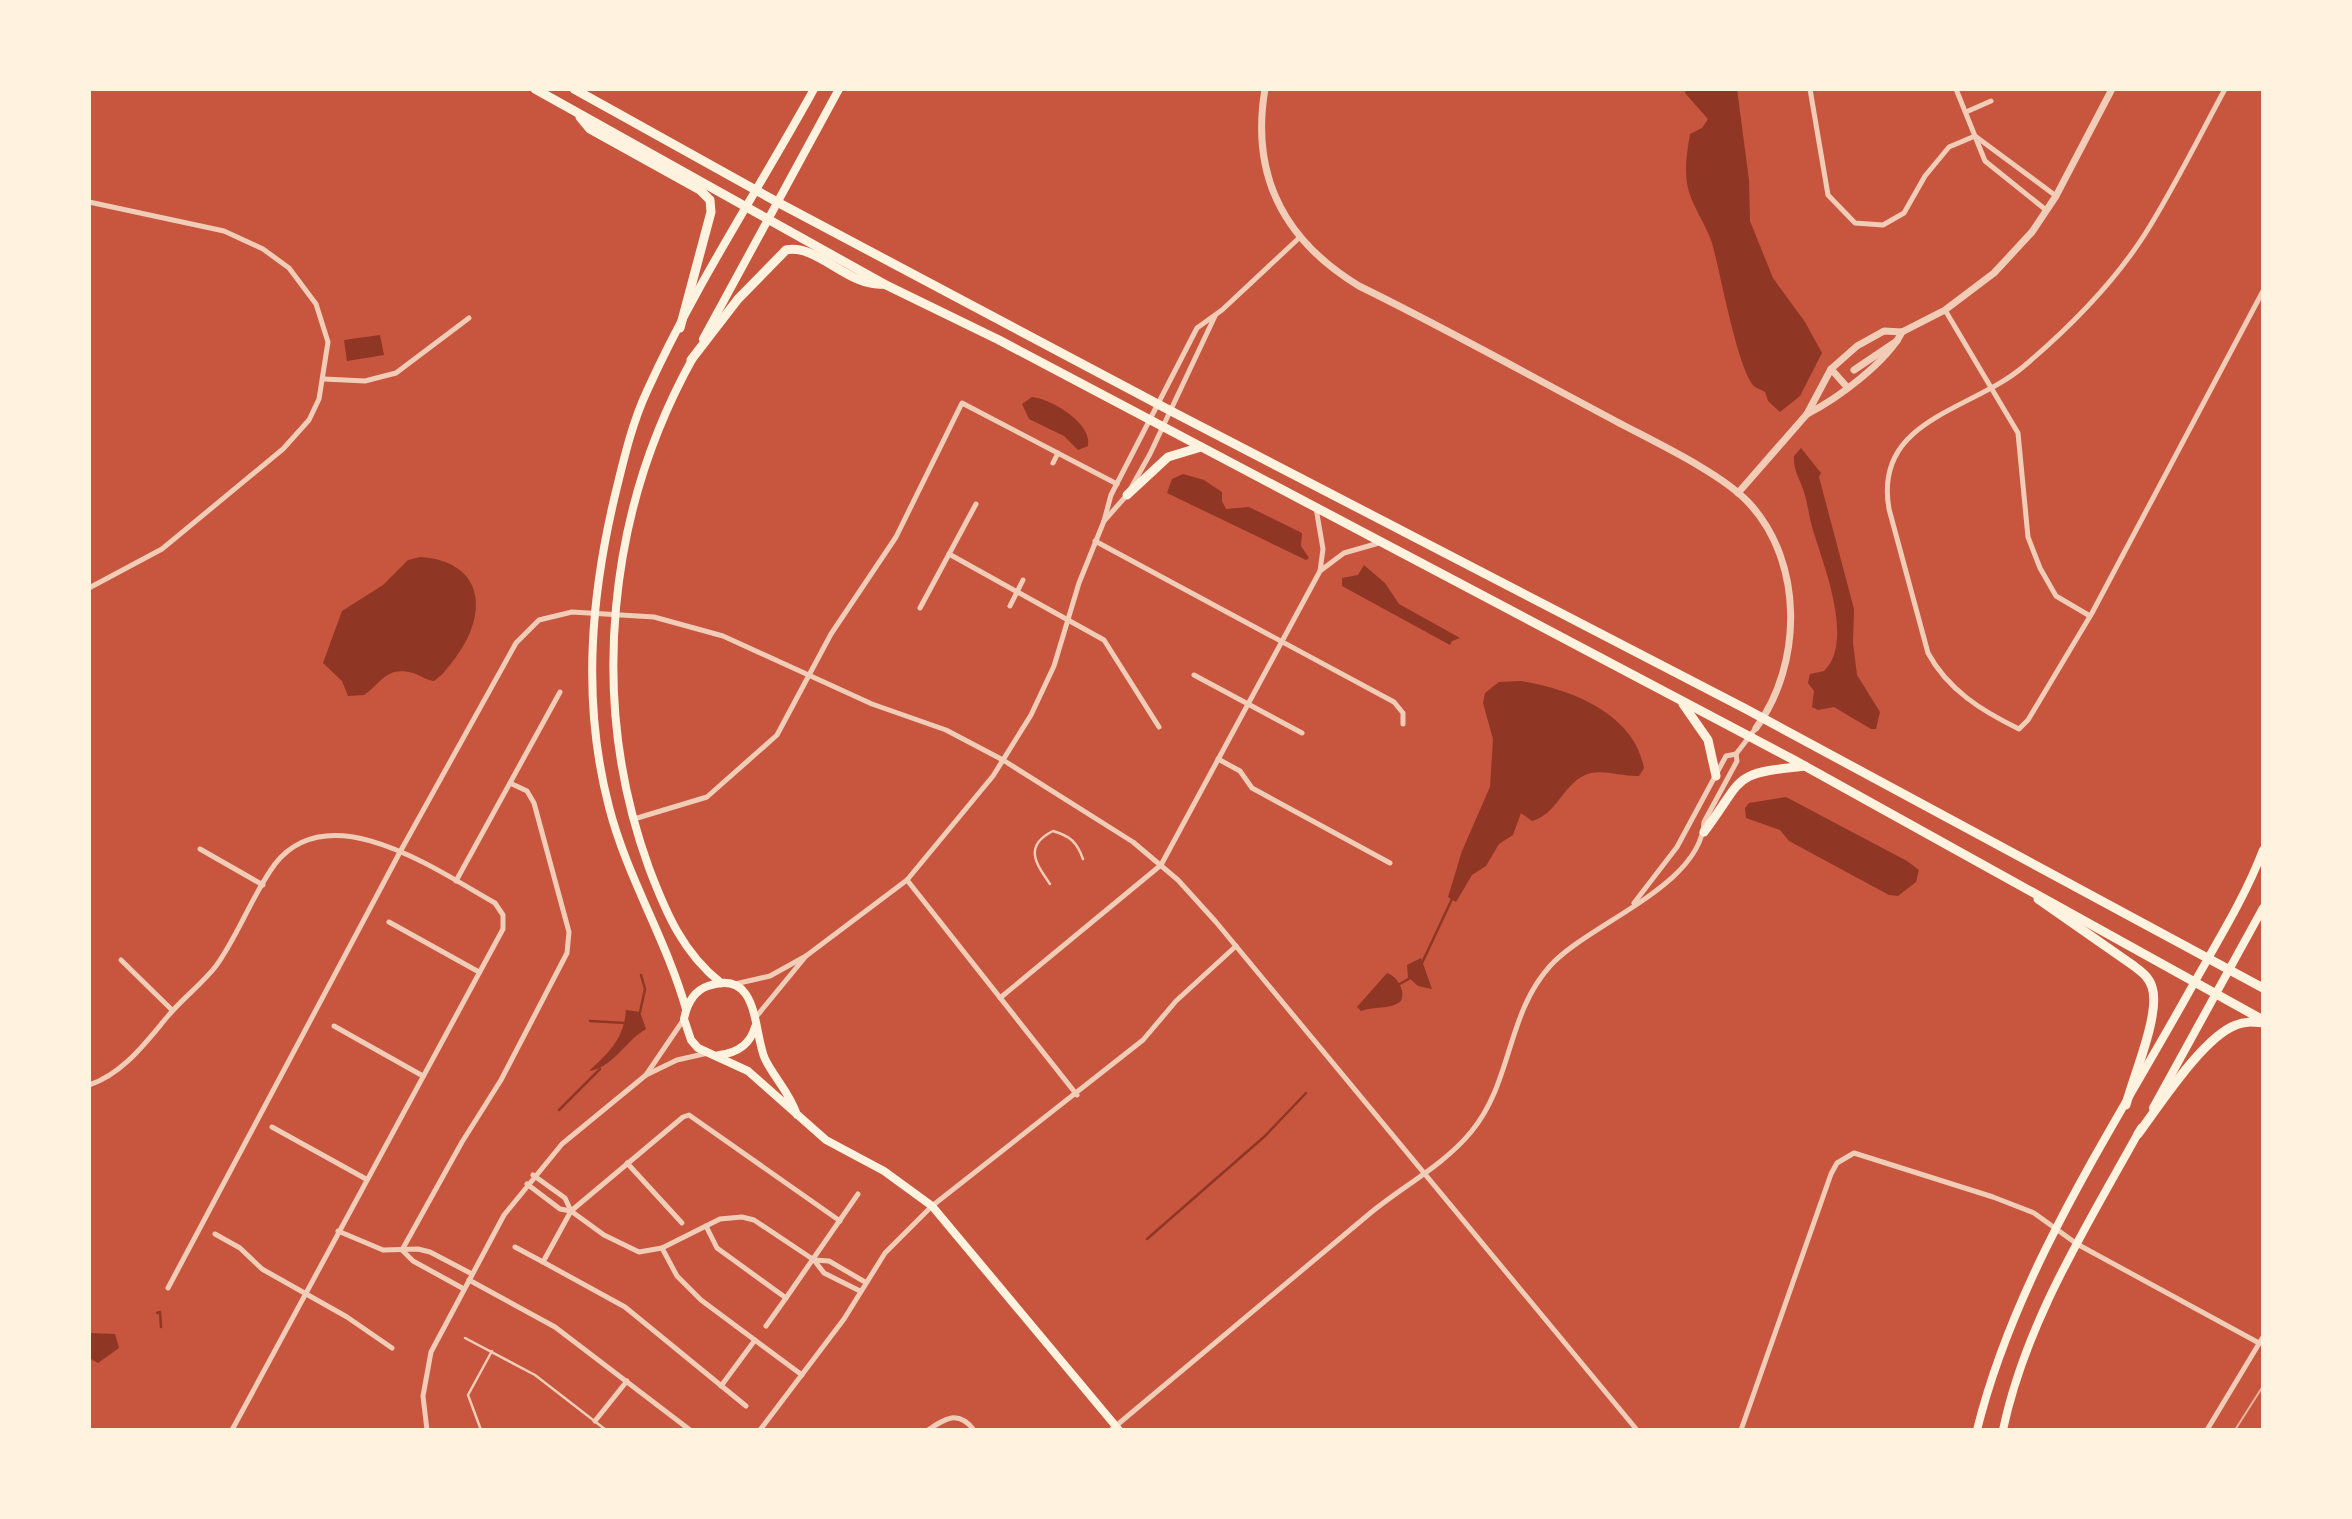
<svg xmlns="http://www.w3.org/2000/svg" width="2352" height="1519" viewBox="0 0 2352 1519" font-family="'Varela Round',sans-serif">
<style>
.water{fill:#8f3625}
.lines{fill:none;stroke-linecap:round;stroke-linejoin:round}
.stream{stroke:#8f3625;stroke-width:2.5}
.service{stroke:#f1ccb7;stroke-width:2.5}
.minor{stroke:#f1ccb7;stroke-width:5}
.tertiary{stroke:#f1ccb7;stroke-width:7}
.secondary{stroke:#fff3e0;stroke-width:8}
.primary{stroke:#fff3e0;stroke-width:9}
.tram{stroke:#e9b49f;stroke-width:2}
</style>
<rect width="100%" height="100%" fill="#c8553d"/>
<g class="water">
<path d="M1686,89H1737L1749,180L1750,221L1773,278L1805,322L1822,353L1800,396L1780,412L1768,401L1765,392C1762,390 1758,389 1755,387C1738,372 1720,270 1712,243C1706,224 1692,206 1688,188C1684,169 1687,152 1690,134L1702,128L1708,119L1685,93Z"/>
<polygon points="380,335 384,355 347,361 344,340"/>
<path d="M1032,397C1052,399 1093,424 1088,446L1078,450L1064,436L1029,419L1022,404Z"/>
<path d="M1801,448L1821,473L1819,477L1854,609L1853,643L1857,675L1880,712L1876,729H1871L1834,707L1818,710L1812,707L1814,691L1808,683L1810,674L1824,671C1855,641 1823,564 1813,530C1809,517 1808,505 1804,492C1800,479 1793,470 1794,456Z"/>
<polygon points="1183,474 1204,480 1222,492 1222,501 1226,509 1249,507 1302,533 1301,546 1309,558 1306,560 1167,493 1172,479"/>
<path d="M420,557C484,561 489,613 456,657C449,666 443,675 434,681C425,680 421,675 413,673C386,666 382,683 364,695L348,696L342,681L323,663L342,611L383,585L408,560Z"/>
<polygon points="1364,565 1385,583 1399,604 1460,638 1452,641 1450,645 1342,586 1342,578 1358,575"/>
<path d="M1521,681C1570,689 1634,713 1644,768L1639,776C1622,777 1601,768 1585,775C1562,786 1557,814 1532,821L1521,813L1513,835L1499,844L1486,866L1472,875L1456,902L1448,897L1462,851L1490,787L1493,739L1483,703L1485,693L1499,682Z"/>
<polygon points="1786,797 1907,861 1919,870 1916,882 1898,896 1889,895 1789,841 1780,830 1746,818 1745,808 1749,803"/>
<polygon points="1421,958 1432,989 1418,986 1408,977 1407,965"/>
<path d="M1387,973C1397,976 1406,991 1401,1001C1391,1010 1374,1006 1361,1011L1357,1007Z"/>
<path d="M626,1010L640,1012L646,1029C625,1041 613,1068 589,1071C610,1052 624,1038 626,1010Z"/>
<polygon points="89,1333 115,1334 119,1348 98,1363 89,1358"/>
</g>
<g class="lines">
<g class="stream">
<polyline points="1422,963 1452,899"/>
<polyline points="1398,985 1410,978"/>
<polyline points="640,1012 645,989 641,975"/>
<polyline points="590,1021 625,1023"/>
<polyline points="559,1110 600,1069"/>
<polyline points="1147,1239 1265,1136 1306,1093"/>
<polyline points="157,1313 160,1312 161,1327"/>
</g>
<g class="service">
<path d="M1050,884C1036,864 1023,846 1053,831C1070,836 1077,842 1083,859"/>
<polyline points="465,1338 535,1375 606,1430"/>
<polyline points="481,1430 468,1395 492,1351"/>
</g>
<g class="minor">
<polyline points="1810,89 1828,195 1855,223 1883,225 1904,213 1925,176 1949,147 1975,136"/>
<polyline points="1956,89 1985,161 2046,210"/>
<path d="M2225,89C2199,137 2174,188 2145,234C2113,284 2068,329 2023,367C1971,411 1873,419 1889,509L1928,653C1948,690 1982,711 2019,729L2028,720L2092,613L2263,291"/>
<polyline points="1966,112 1991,101"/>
<polyline points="1975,136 2056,196"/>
<polyline points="89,202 224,231 263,249 289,268 316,304 328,342 319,399 309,420 283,449 162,549 89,588"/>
<polyline points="1945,310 2018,433 2028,537 2040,568 2056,596 2090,616"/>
<polyline points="324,379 365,381 396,373 469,318"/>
<polyline points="1053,463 1058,453"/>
<polyline points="1104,521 1127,495 1150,454 1215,316"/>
<polyline points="1095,541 1394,702 1403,713 1403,724"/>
<polyline points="949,554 1104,640 1159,727"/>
<polyline points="1320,571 1344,553 1379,543"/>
<polyline points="1010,606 1023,580"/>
<polyline points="920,608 976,504"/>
<polyline points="1194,675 1302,733"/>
<polyline points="1736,754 1756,728"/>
<polyline points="1218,759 1240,771 1252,788 1390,863"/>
<polyline points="634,819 707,797 777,735 831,634 896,537 962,403 1117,484"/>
<polyline points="200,849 263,885"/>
<polyline points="907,880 1077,1095"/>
<polyline points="456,881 560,692"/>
<polyline points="1634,903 1677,847 1726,756 1736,754"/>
<polyline points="389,922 479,972"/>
<polyline points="121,960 172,1010"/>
<polyline points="735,984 770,976 806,956 907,880 993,776 1031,715 1054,666 1079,583 1104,521 1111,495 1197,328 1222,310 1299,238"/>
<polyline points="1000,998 1161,865 1320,571 1323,549 1316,508"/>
<polyline points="756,1017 806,956"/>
<polyline points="334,1026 423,1076"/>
<polyline points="646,1075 677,1060 708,1053"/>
<path d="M89,1085C123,1074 146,1042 168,1016C183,998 202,984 216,966C239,934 252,895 275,864C330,794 438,871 495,903L503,915V929L232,1430"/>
<polyline points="272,1127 366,1179"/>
<polyline points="627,1163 682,1223"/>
<polyline points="533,1175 565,1198 571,1211"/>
<polyline points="527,1184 560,1209 571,1211 604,1235 639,1252 662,1248 720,1219 742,1217 754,1220 814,1260 824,1273 860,1291"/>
<polyline points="706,1226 717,1248 786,1298 766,1326"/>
<polyline points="338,1231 383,1250 418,1249 430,1252 472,1274"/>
<polyline points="215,1234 240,1248 262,1269 347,1317 392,1348"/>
<polyline points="515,1247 543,1262"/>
<polyline points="662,1248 677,1276 701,1300 802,1375"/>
<polyline points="402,1250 462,1142 501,1080 567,953 569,932 534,803 527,791 510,783"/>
<polyline points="402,1250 413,1261 464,1289"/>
<polyline points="814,1260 829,1261 865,1282"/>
<polyline points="469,1280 555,1327 690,1430"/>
<polyline points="168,1288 400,852 516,643 539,620 572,612 654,617 723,636 872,704 946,730 1003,760 1133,842 1178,880 1216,922 1637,1430"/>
<polyline points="786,1298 858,1194"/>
<polyline points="721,1386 755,1340"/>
<polyline points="746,1406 625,1307 543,1262 571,1211 683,1117 689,1115 840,1221"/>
<polyline points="595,1421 627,1381"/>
<polyline points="427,1430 423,1396 431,1352 504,1215 562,1144 646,1075 684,1019"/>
<polyline points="760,1430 844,1319 885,1253 932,1206 1143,1040 1176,1001 1236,946"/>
<path d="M928,1430C946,1418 958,1410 974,1430"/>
<path d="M1111,1430C1197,1358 1283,1287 1368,1215C1401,1187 1443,1166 1471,1132C1513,1081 1506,1015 1550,966C1589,923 1701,886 1704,822L1737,761L1736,754"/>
<polyline points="1741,1430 1831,1174 1837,1163 1854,1153 1993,1197 2034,1213 2077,1244 2259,1343"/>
<polyline points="2207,1430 2263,1337"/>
</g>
<g class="tertiary">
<path d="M1265,89C1250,177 1285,241 1359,286C1443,327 1525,373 1608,417C1646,438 1719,471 1748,502C1804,561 1803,664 1756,728"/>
<polyline points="1831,369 1847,387"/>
<polyline points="1854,370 1897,341"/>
<path d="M1807,414C1837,399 1887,362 1902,332"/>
<polyline points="1738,493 1807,414 1831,369 1857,346 1884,331 1902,332 1945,310 1994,273 2032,232 2056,196 2112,89"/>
</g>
<g class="secondary">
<polyline points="703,339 839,89"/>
<path d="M694,356C607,511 588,701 649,868C666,913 683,953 721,983"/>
<path d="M686,1009C666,939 627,877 609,807C581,700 591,592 617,487C625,454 633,421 647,391C694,287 759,189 814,89"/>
<path d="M719,1055C737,1053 750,1045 755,1027"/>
<polyline points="2153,1108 2263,908"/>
<path d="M797,1115C790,1093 775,1079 765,1059C753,1032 760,968 708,986C693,991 687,1004 684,1019L691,1040L698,1048L748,1071L826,1140L884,1171L932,1206L1119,1430"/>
<path d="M1977,1430C2016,1273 2111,1132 2189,992C2215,945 2244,900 2263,850"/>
<path d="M2003,1430C2026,1321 2088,1224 2141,1128"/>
</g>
<g class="primary">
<polyline points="535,89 884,284 999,340 1794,760 2263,1020"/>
<polyline points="574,89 779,203 1169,410 1744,708 2263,988"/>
<polyline points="580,117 590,129 700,190 710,200 711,212 680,328"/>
<path d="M691,360L738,299L786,250C817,243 849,288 884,284"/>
<polyline points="1127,495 1168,457 1201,447"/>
<polyline points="1683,704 1708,740 1716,776"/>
<path d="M1704,832C1746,776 1729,774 1805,766"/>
<path d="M2038,899L2134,966C2142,972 2149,977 2152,987C2161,1013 2133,1077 2126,1105"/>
<path d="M2138,1134C2159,1106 2203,1037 2236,1025C2245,1021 2253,1022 2263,1023"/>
</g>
<polyline class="tram" points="2235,1430 2263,1386"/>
</g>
<rect width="2352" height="1519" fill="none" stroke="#fff3e0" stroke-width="182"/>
</svg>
